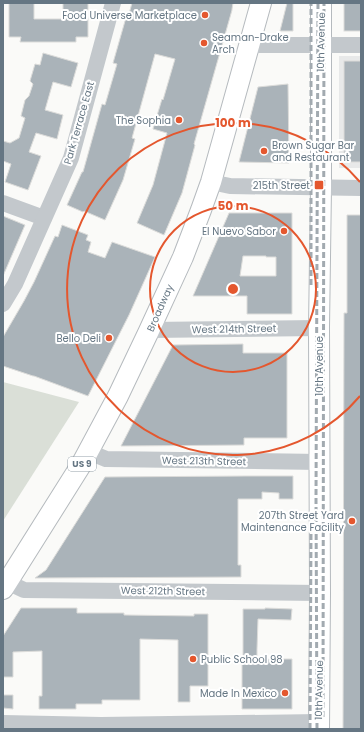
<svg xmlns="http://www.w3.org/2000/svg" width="364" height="732" viewBox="0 0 364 732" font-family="Poppins,sans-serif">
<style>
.built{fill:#e8e9e9}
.green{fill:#dadfd7}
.building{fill:#aab3b9;stroke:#dcdcda;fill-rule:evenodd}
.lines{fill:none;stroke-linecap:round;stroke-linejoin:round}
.major-casing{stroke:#b5babe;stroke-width:22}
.minor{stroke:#c3c8cc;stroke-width:16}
.major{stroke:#fff;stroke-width:20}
.rail{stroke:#a2aab0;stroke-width:3;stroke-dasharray:6 3;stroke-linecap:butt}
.ring{fill:none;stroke:#e4572e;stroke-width:2}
.poi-dot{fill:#e4572e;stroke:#fff;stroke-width:1.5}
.labels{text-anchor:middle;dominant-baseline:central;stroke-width:4;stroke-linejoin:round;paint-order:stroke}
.shield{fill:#fff;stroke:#939fa8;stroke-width:1}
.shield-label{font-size:9px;font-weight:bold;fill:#657683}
.poi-label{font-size:10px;fill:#657683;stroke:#fff;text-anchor:end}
.street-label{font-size:10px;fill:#657683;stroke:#fff}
.centre{fill:#e4572e;stroke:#fff;stroke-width:2}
.ring-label{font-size:12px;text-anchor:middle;font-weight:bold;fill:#e4572e;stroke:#fff;stroke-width:4;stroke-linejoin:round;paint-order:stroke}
</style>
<rect width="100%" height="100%" fill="#fafaf8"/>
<rect class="built" x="339" y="56" width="22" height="112"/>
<polygon class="green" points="3,382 79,402 3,521"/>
<g class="building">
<polygon points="9,3 34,3 34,19 63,19 63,3 88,3 88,37 76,37 76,42 20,42 21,37 9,37"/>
<polygon points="132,3 233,3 232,9 232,10 194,144 195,145 182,193 164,235 137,223 153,185 167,133 153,129 162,99 163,100 175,59 155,54 132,138 135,139 123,180 105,220 84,211 83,212 67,205 82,172 83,172 102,104 105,105 117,64 113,63 127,14 129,14"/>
<polygon points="287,3 293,3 293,31 280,31"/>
<rect x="344" y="3" width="17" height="28"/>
<polygon points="43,53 78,63 71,87 53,82 45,110 63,115 57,139 36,133 29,152 41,156 28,190 5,182 11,164 3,161 3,141 10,143 19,138 25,118 21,116 25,100 29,96 33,84 30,81 35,64 40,65"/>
<rect x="344" y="61" width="17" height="101"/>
<polygon points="288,84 289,163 239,162 258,87"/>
<path d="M229,213H292V314H247V296H193ZM243,256H266V257H276V276H240Z"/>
<polygon points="347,215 361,215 361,729 343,729 344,313 347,313"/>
<polygon points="3,216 25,225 3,276"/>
<polygon points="62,225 88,235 86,240 91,242 88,252 105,258 112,242 155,257 129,315 88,396 34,376 33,376 3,366 3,337 24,301 34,282 55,236 58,237"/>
<polygon points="243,344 243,353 287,353 287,438 244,438 244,445 121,446 173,345"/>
<polygon points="247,476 293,476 293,499 279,499 279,493 262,492 262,499 238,499 238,565 241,565 241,577 35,578 46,570 105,477"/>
<polygon points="21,608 77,608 77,613 124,613 124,615 194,616 194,614 208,614 208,686 190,686 190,702 178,702 178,640 140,639 140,700 102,700 102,704 76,704 76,709 39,709 39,696 42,696 42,651 13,652 13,677 3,677 3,636"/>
<polygon points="265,608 292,609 291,620 258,619 257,649 257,659 292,659 292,709 242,709 242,659 243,659 243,609 265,609"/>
<polygon points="3,695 13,695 13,709 3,708"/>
</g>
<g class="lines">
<g class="major-casing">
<g id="major">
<polyline points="3,589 81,465 118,396 148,333 183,257 201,210 211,182 261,3"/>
<polyline points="319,729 320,593 319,328 321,187 321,3"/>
</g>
</g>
<g class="minor">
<polyline points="250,45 361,45"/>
<polyline points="211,182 230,186 361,188"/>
<polyline points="3,203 44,218"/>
<polyline points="3,304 15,284 71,158 113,3"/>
<polyline points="150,330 319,328"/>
<polyline points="89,452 106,459 320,462"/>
<polyline points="7,582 24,590 320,593"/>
<polyline points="3,723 101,725 319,722"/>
</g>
<use href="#major" class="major"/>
<g class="rail">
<polyline points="311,285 311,3"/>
<polyline points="323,717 324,3"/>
<polyline points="310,729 311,533"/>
<polyline points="317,729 316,498 318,3"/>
</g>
</g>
<g class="ring">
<circle cx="233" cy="289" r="83"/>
<path d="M360 396A166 166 0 1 1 360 182"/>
</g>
<g class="poi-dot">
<circle cx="205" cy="15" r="4"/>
<circle cx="204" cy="43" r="4"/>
<circle cx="179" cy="120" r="4"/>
<circle cx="264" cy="151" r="4"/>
<rect x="314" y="180" width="10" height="10" rx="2"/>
<circle cx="284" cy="231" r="4"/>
<circle cx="109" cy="338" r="4"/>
<circle cx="352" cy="521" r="4"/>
<circle cx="193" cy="659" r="4"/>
<circle cx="285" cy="693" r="4"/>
</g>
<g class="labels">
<rect class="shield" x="68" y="457" width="28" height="14" rx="3"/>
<g class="shield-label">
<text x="82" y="464">US 9</text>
</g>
<g class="poi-label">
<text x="197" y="15">Food Universe Marketplace</text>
<text x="212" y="37" text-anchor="start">Seaman-Drake<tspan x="212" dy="12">Arch</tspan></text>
<text x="171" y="120">The Sophia</text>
<text x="272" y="145" text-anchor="start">Brown Sugar Bar<tspan x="272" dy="12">and Restaurant</tspan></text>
<text x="310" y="185">215th Street</text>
<text x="276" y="231">El Nuevo Sabor</text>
<text x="101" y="338">Bello Deli</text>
<text x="344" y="515">207th Street Yard<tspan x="344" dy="12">Maintenance Facility</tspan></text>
<text x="201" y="659" text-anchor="start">Public School 98</text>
<text x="277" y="693">Made In Mexico</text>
</g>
<g class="street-label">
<text transform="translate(321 42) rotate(-89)">10th Avenue</text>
<text transform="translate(79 123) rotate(-74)">Park Terrace East</text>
<text transform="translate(160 308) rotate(-66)">Broadway</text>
<text transform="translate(234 329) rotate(-1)">West 214th Street</text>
<text transform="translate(319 366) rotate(-90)">10th Avenue</text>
<text transform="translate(204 461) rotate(1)">West 213th Street</text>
<text transform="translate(163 591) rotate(1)">West 212th Street</text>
<text transform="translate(319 690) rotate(-89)">10th Avenue</text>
</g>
</g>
<circle cx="233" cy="289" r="6" class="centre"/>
<g class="ring-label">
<text x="233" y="127">100 m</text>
<text x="233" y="210">50 m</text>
</g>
<rect width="364" height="732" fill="none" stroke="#657683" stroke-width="8"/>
</svg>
